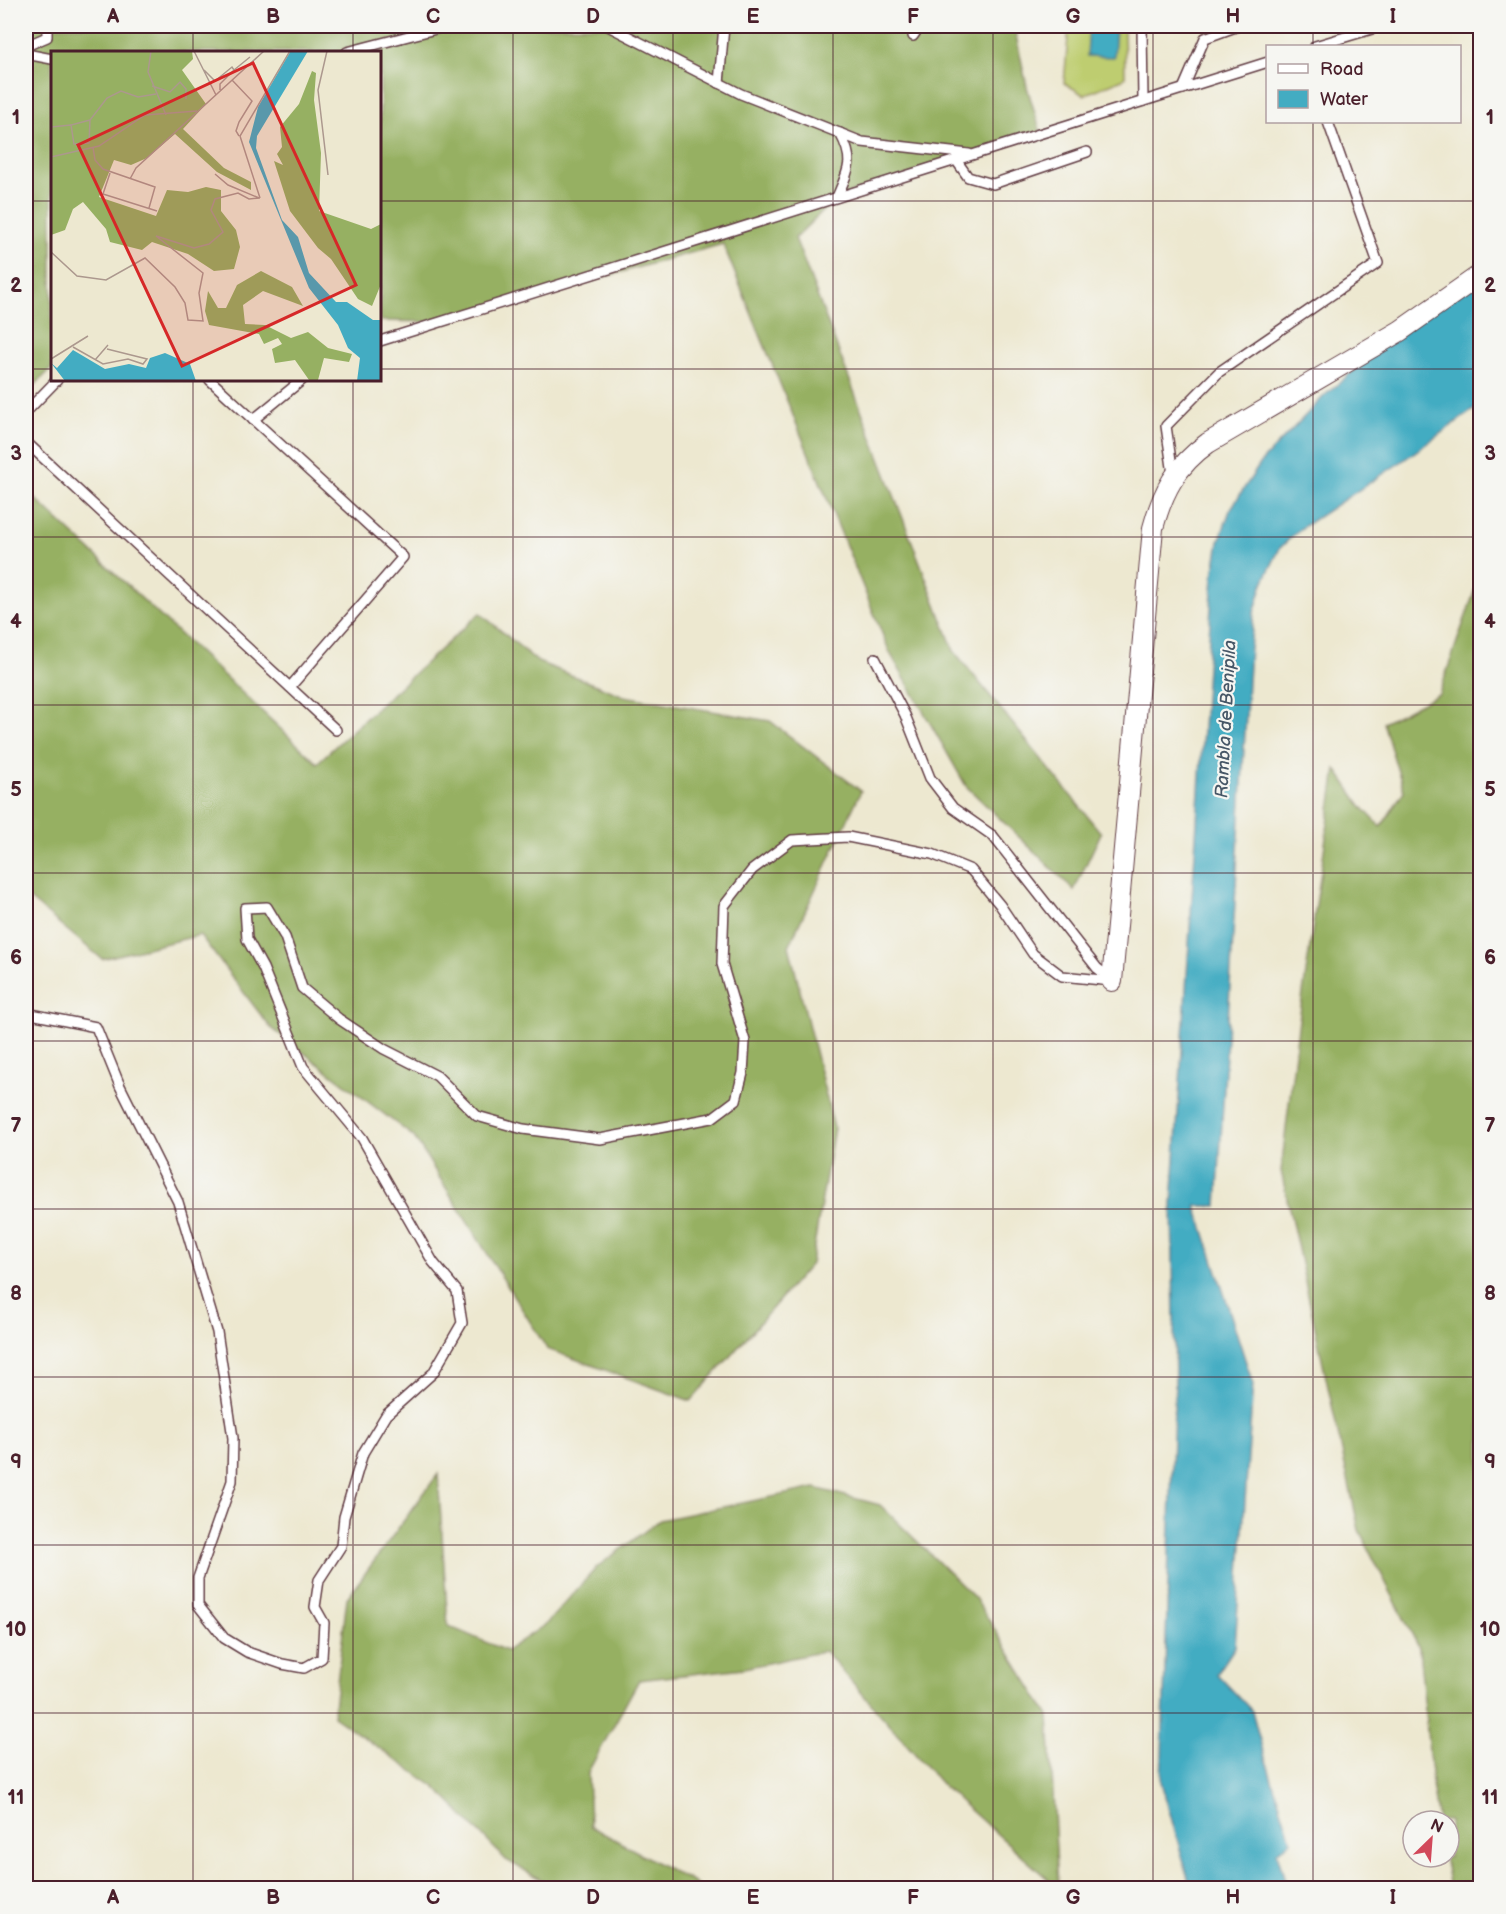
<svg xmlns="http://www.w3.org/2000/svg" width="1506" height="1914" viewBox="0 0 1506 1914" font-family="'Balsamiq Sans',sans-serif">
<style>
.green{fill:#becd6f;stroke:#84764d;stroke-width:1.5}
.forest{fill:#96b062;stroke:#706846;stroke-width:1.5}
.water{fill:#43acc2;stroke:#466676;stroke-width:1.5}
.lines{fill:none;stroke-linecap:round;stroke-linejoin:round}
.lane-casing{stroke:#623d44;stroke-width:12}
.street-casing{stroke:#623d44;stroke-width:22}
.lane{stroke:#fff;stroke-width:9}
.street{stroke:#fff;stroke-width:20}
.grid{fill:none;stroke:#4a1f2b;stroke-width:1.5;stroke-opacity:0.55}
.labels{text-anchor:middle;dominant-baseline:central;stroke-width:4.5;stroke-linejoin:round;paint-order:stroke}
.water-label{font-size:18px;font-style:italic;fill:#475767;stroke:#f6f6f2}
.inset-road{fill:none;stroke:#ac988e;stroke-width:1.5}
.view{fill:#d62828;fill-opacity:0.15;stroke:#d62828;stroke-width:3}
.inset-edge{fill:none;stroke:#4a1f2b;stroke-width:3}
.neatline{fill:none;stroke:#4a1f2b;stroke-width:2}
.grid-label{font-size:20px;text-anchor:middle;font-weight:bold;fill:#4a1f2b}
</style>
<rect width="100%" height="100%" fill="#f6f6f2"/>
<filter id="ink" filterUnits="userSpaceOnUse"><feTurbulence type="fractalNoise" baseFrequency=".0167" numOctaves="2"/><feDisplacementMap in="SourceGraphic" scale="12" xChannelSelector="R" yChannelSelector="G"/><feConvolveMatrix kernelMatrix="1 2 1 2 8 2 1 2 1" color-interpolation-filters="sRGB"/></filter>
<filter id="wash" filterUnits="userSpaceOnUse"><feTurbulence type="fractalNoise" baseFrequency=".008" numOctaves="4" result="noise"/><feDisplacementMap in="SourceGraphic" scale="24" xChannelSelector="R" yChannelSelector="G"/><feGaussianBlur stdDeviation="1.35" result="paint"/><feColorMatrix in="noise" values="0 0 0 0 0 0 0 0 0 0 0 0 0 0 0 0 0 1.4 0 .05"/><feComposite in="paint" operator="in"/></filter>
<g filter="url(#wash)">
<rect width="100%" height="100%" fill="#ede8d0"/>
<polygon class="green" points="1069,26 1124,26 1125,78 1084,95 1064,83"/>
<g class="forest">
<polygon points="26,26 1014,26 1027,87 1041,133 837,197 795,238 954,651 1101,833 1074,890 966,786 890,653 723,244 440,322 380,321 380,52 52,52 52,368 26,394"/>
<polygon points="26,490 317,763 480,613 538,662 624,696 770,721 861,791 789,946 834,1128 811,1264 691,1401 547,1349 414,1137 270,1027 200,935 102,959 26,896"/>
<polygon points="1480,575 1480,1888 1450,1888 1444,1857 1449,1857 1449,1821 1438,1821 1432,1784 1419,1648 1359,1530 1281,1171 1298,1027 1336,769 1362,807 1381,827 1404,791 1383,723 1439,694"/>
<polygon points="438,1474 448,1626 506,1651 546,1624 597,1567 660,1520 815,1488 880,1505 975,1598 1049,1716 1058,1888 943,1786 825,1651 744,1668 639,1680 588,1772 590,1826 703,1888 556,1888 506,1860 435,1787 333,1716 347,1598"/>
</g>
<g class="water">
<polygon points="1089,26 1116,26 1114,57 1087,56"/>
<polygon points="1480,275 1480,405 1401,462 1300,529 1280,548 1263,583 1254,613 1250,648 1217,1206 1196,1206 1253,1384 1235,1647 1217,1674 1252,1711 1262,1748 1291,1840 1277,1852 1287,1888 1191,1888 1161,1782 1175,1380 1172,1204 1213,576 1219,542 1230,510 1262,461 1324,396 1400,331"/>
</g>
</g>
<g filter="url(#ink)">
<g class="lines">
<g class="lane-casing">
<g id="lane">
<polyline points="608,26 741,94 862,142 969,154"/>
<polyline points="1142,26 1143,101"/>
<polyline points="913,36 920,26"/>
<polyline points="26,46 47,37 47,26"/>
<polyline points="1315,46 1382,26"/>
<polyline points="347,52 447,26"/>
<polyline points="26,54 52,59"/>
<polyline points="719,83 724,26"/>
<polyline points="1183,89 1205,38 1238,26"/>
<polyline points="956,160 968,177 993,184 1087,152"/>
<path d="M837,197C849,169 855,161 840,133"/>
<polyline points="380,341 1268,62"/>
<polyline points="210,380 403,557 290,687"/>
<polyline points="26,412 57,380"/>
<polyline points="253,420 302,380"/>
<polyline points="26,442 336,730"/>
<polyline points="1173,474 1166,426 1219,372 1378,263 1328,122"/>
<polyline points="875,658 905,715 930,778 953,808 993,836 1097,968 1111,979"/>
<polyline points="26,1013 96,1027 120,1086 178,1202 217,1332 233,1438 232,1481 198,1578 198,1605 224,1638 247,1652 282,1664 304,1668 322,1658 324,1623 315,1607 319,1580 341,1546 344,1517 363,1453 386,1415 433,1373 462,1323 457,1291 433,1262 362,1138 303,1067 263,968 247,939 245,908 267,907 285,937 302,988 339,1019 384,1049 437,1076 477,1116 523,1129 600,1139 712,1118 736,1100 743,1073 745,1041 722,964 724,906 752,870 792,840 848,837 932,854 971,870 1000,905 1033,954 1062,976 1112,981"/>
</g>
</g>
<g class="street-casing">
<path id="street" d="M1112,981L1153,528C1163,491 1176,466 1208,443L1400,331L1480,275"/>
</g>
<use href="#lane" class="lane"/>
<use href="#street" class="street"/>
</g>
</g>
<path class="grid" d="M193,26V52M353,26V52M513,26V1888M673,26V1888M833,26V1888M993,26V1888M1153,26V1888M1313,26V46M1313,122V1888M26,201H52M380,201H1480M26,369H52M380,369H1480M193,380V1888M353,380V1888M26,537H1480M26,705H1480M26,873H1480M26,1041H1480M26,1209H1480M26,1377H1480M26,1545H1480M26,1713H1480"/>
<g class="labels">
<g class="water-label">
<text transform="translate(1226 719) rotate(-87)">Rambla de Benipila</text>
</g>
</g>
<g transform="translate(51 51)">
<rect width="330" height="330" fill="#ede8d0"/>
<path d="M0,0H141L142,8L131,19L155,53L132,78L173,117L200,131V139L166,121L124,83L96,107L80,114L63,109L48,146L105,165L116,139L137,141L155,136L170,139V160L185,179L189,196L183,218L163,220L137,203L101,191L91,199L59,191L55,178L32,151L22,158L14,179L0,184ZM261,20L265,22L263,49L270,102L268,160L320,178L330,173V233L321,255L307,248L280,208L267,197L239,160L223,110L232,114L226,103L231,96L229,76L248,53ZM210,220L241,236L252,255L212,240L192,254L194,273L214,274L240,287L257,281L277,297L301,303L298,311L273,307L267,329H258L244,309L224,312L221,298L231,293L227,287L213,293L208,283L158,274L154,260L157,240L167,257H175L186,234Z" fill="#96b062"/>
<path d="M257,0L206,85L205,97L231,169L247,186L258,222L285,251H296L322,269H330V330H306L309,307L297,297L287,274L258,237L198,91L207,56L239,1ZM22,299L54,318L78,313L95,317L99,307L114,302L139,313L145,330H14L0,312L6,317Z" fill="#43acc2"/>
<path class="inset-road" d="M100,0L97,21L115,64M143,0L165,44M276,0L267,39L277,124M153,19L164,30L181,16L183,19L169,33V39M183,19L199,6M181,29L201,50L188,71L185,80L188,85M101,35L119,41L129,31L135,38V48M39,69L20,74L23,93L38,92L39,69L56,47L70,40L87,46L105,43M0,76L20,74M42,96L44,109L52,118L104,136L98,157M0,106L48,95L94,64L146,60M59,122L52,143L106,160M164,123L177,134L208,147M79,128L85,117L213,0M209,147L189,85L239,0M0,201L26,225L55,229L94,207L124,236L134,252L137,269L152,270L148,242L152,222L105,185L143,197L158,193L172,181L160,159L164,148L187,142L198,148L209,147M22,296L52,313L77,308L92,313L96,308L56,298M0,308L37,285M44,309L57,294"/>
<path class="view" d="M202,12L305,234L131,315L27,94Z"/>
<rect width="330" height="330" class="inset-edge"/>
</g>
<rect width="1506" height="1914" fill="none" stroke="#f6f6f2" stroke-width="66"/>
<rect x="1266" y="45" width="195" height="78" fill="#f6f6f2" stroke="#b1a0a2" stroke-width="1.5"/>
<rect x="1278" y="64" width="30" height="9" fill="#ffffff" stroke="#b1a0a2" stroke-width="1.5"/>
<text x="1320" y="75" font-size="18" fill="#4a1f2b">Road</text>
<rect x="1278" y="90" width="30" height="18" fill="#43acc2" stroke="#b1a0a2" stroke-width="1.5"/>
<text x="1320" y="105" font-size="18" fill="#4a1f2b">Water</text>
<g transform="translate(1431 1839) rotate(25)"><circle r="28" fill="#f6f6f2" stroke="#b1a0a2" stroke-width="1.5"/>
<path d="M0-4.5L10 22L0 15L-10 22Z" fill="#d1495b"/>
<text y="-9" font-size="16" font-weight="bold" text-anchor="middle" fill="#4a1f2b">N</text>
</g>
<rect x="33" y="33" width="1440" height="1848" class="neatline"/>
<g class="grid-label">
<text x="113" y="23">A</text>
<text x="273" y="23">B</text>
<text x="433" y="23">C</text>
<text x="593" y="23">D</text>
<text x="753" y="23">E</text>
<text x="913" y="23">F</text>
<text x="1073" y="23">G</text>
<text x="1233" y="23">H</text>
<text x="1393" y="23">I</text>
<text x="16" y="124">1</text>
<text x="1490" y="124">1</text>
<text x="16" y="292">2</text>
<text x="1490" y="292">2</text>
<text x="16" y="460">3</text>
<text x="1490" y="460">3</text>
<text x="16" y="628">4</text>
<text x="1490" y="628">4</text>
<text x="16" y="796">5</text>
<text x="1490" y="796">5</text>
<text x="16" y="964">6</text>
<text x="1490" y="964">6</text>
<text x="16" y="1132">7</text>
<text x="1490" y="1132">7</text>
<text x="16" y="1300">8</text>
<text x="1490" y="1300">8</text>
<text x="16" y="1468">9</text>
<text x="1490" y="1468">9</text>
<text x="16" y="1636">10</text>
<text x="1490" y="1636">10</text>
<text x="16" y="1804">11</text>
<text x="1490" y="1804">11</text>
<text x="113" y="1904">A</text>
<text x="273" y="1904">B</text>
<text x="433" y="1904">C</text>
<text x="593" y="1904">D</text>
<text x="753" y="1904">E</text>
<text x="913" y="1904">F</text>
<text x="1073" y="1904">G</text>
<text x="1233" y="1904">H</text>
<text x="1393" y="1904">I</text>
</g>
</svg>
